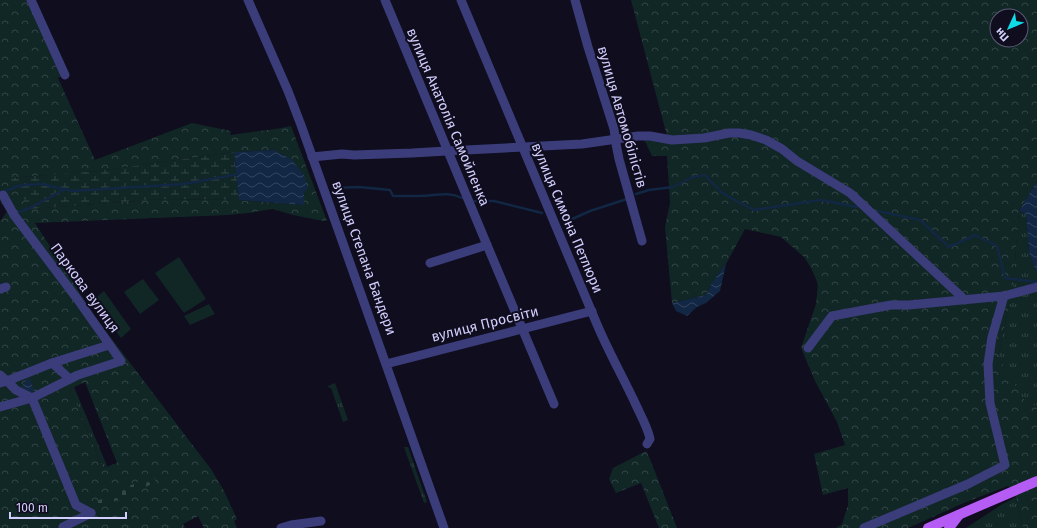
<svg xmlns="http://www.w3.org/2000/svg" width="1037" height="528" viewBox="0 0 1037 528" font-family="'Fira Sans',sans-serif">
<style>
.grass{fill:url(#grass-tufts)}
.forest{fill:url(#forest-crowns);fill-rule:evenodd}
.wetland{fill:url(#wetland-marsh)}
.cemetery{fill:url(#cemetery-stones)}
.garden{fill:#112726}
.water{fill:url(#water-waves)}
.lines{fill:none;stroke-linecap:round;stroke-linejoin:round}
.stream{stroke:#112743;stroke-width:2.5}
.minor{stroke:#3b3c7a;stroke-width:9}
.major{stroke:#b55cf5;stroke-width:10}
.labels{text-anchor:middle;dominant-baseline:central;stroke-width:4;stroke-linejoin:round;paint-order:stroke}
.street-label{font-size:14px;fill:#d1cdfc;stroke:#0f0d1e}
</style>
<defs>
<pattern id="grass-tufts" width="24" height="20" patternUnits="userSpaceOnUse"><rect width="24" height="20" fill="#112726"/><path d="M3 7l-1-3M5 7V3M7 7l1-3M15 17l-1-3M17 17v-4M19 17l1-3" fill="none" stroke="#334546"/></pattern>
<pattern id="forest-crowns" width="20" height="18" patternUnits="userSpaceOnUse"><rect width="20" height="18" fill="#112726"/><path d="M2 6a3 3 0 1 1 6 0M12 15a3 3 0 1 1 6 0" fill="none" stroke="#334546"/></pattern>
<pattern id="wetland-marsh" width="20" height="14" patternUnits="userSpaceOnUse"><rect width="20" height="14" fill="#112726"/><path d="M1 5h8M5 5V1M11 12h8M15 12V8" fill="none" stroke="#334546"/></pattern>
<pattern id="cemetery-stones" width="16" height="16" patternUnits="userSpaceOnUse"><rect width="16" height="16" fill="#112726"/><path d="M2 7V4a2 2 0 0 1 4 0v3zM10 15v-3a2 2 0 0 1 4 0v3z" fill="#334546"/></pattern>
<pattern id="water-waves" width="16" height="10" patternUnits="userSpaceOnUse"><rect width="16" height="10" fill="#112743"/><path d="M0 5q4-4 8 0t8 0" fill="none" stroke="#33455f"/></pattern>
</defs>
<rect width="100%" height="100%" fill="#0f0d1e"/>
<g class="grass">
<polygon points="1019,211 1026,214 1029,252 1037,274 1037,405 1028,407 998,357 1013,286"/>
<polygon points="335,383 348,420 343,422 331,388 329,388 328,386"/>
<polygon points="74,387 107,466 103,468 70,389"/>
<polygon points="404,447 408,447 427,502 424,503"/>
<polygon points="1016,497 1023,528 966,528 1001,505"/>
</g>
<g class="forest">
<path d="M0,0H31L65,75L58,78L95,160L192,123L231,131L230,135L282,128L291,126L327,221H323L293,215L273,209L248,213L228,215L35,223L96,318L191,443L211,469L223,489L237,519L234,521L237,528H204L198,516L183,524L185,528H0V221L7,212L0,201ZM274,150L291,159L304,192V205L239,200L164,199L31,209L10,178L98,171L234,152ZM85,382L117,463L103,468L70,389Z"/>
<path d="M631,0H1037V181L1019,211L1013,286L998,357L1028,406L1037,405V528H1023L1016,497L1013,489L1008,486L966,502L908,528H836L842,524L848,505V488L823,495L814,454L845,445L837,422L815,381L801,348L816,304L818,284L812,270L805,258L781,237L745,229L726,264L713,281L706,295L672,303L665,227L670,203L667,156H652L643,137L667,136ZM997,16H1021V40H997Z"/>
<polygon points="646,451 650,459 677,528 659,528 641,483 616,493 609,479 613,468"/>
</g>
<polygon class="wetland" points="234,152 239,200 164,199 31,209 9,178 98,171"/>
<polygon class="cemetery" points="153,475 156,482 98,509 95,502"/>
<g class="garden">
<polygon points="179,257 206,299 184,313 155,273"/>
<polygon points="143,279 159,300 140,314 124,292"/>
<polygon points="104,291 131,329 121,338 93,300"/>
<polygon points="209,304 215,314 190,325 184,316"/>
</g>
<g class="water">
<polygon points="274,150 291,159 304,175 308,188 304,192 304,205 239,200 234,152"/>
<polygon points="1037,181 1037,274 1029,252 1026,214 1019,211"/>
<polygon points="726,264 720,291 706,303 697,307 687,316 676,311 672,303 706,295 713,281"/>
<polygon points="28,378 30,379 34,391 32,393 22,390 22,386"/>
</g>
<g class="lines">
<g class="stream">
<path d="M333,188L359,187L390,190L393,196C402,196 410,196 419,196C435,196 448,191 462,198"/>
<polyline points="3,192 18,186 26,185 42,184 72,191 184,184 239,174"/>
<polyline points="636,194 649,190 673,187 693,177 705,175 721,192 731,198 754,210 821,200 857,207"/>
<polyline points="475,201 494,201 542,213"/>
<polyline points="878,211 920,220 949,247 975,235 997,246 1005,278 1037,282"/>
<polyline points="19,212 32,207 65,189"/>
<polyline points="561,219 570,220 590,211 627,199"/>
</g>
<g class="minor">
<polyline points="31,0 65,75"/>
<polyline points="248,0 288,91 301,125 444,528"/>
<polyline points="385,0 487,245"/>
<path d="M461,0L596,322C608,351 623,377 636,405C641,416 648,428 650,439L647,444"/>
<polyline points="575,0 588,47 614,129 616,144 619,159 642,241"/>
<polyline points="312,157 342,154 354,155 412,153 447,151 523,147 582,144 638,136 650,136 672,140 704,138 729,133 739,133 751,135 766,140 782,149 797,161 850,193 965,300"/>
<polyline points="430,263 487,245 554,404"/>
<polyline points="0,289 6,287"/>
<polyline points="808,348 832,316 891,305 909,305 1004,296 1037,287"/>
<polyline points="52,363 70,379"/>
<polyline points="386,364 592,311"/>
<polyline points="0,375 7,381 52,363 109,345"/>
<polyline points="0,383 7,381 16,390 32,398 76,505 91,513"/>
<polyline points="0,407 32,398 78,375 121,361 78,300 14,215 3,195"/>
<polyline points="63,527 91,513"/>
<polyline points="281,528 291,525 321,521"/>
<polyline points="864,528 968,484 1005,465 990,403 988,364 992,337 1004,296"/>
</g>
<g class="major">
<polyline points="928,528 1037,481"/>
<polyline points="949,528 959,515"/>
</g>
</g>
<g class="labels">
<g class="street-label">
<text transform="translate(448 117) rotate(67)">вулиця Анатолія Самойленка</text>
<text transform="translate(622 117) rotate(74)">вулиця Автомобілістів</text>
<text transform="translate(567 218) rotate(67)">вулиця Симона Петлюри</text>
<text transform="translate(364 258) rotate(70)">вулиця Степана Бандери</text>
<text transform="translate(85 288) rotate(54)">Паркова вулиця</text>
<text transform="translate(485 324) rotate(-14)">вулиця Просвіти</text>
</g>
</g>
<g transform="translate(1009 28) rotate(226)"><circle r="19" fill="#0f0d1e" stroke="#5d5a77"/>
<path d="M0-3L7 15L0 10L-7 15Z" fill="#0fdae6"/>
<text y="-6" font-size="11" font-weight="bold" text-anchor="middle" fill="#d1cdfc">Пн</text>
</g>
<path d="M10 512v6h116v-6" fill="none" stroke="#d1cdfc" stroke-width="2"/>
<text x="16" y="512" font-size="12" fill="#d1cdfc" stroke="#0f0d1e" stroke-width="3" paint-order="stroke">100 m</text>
</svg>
